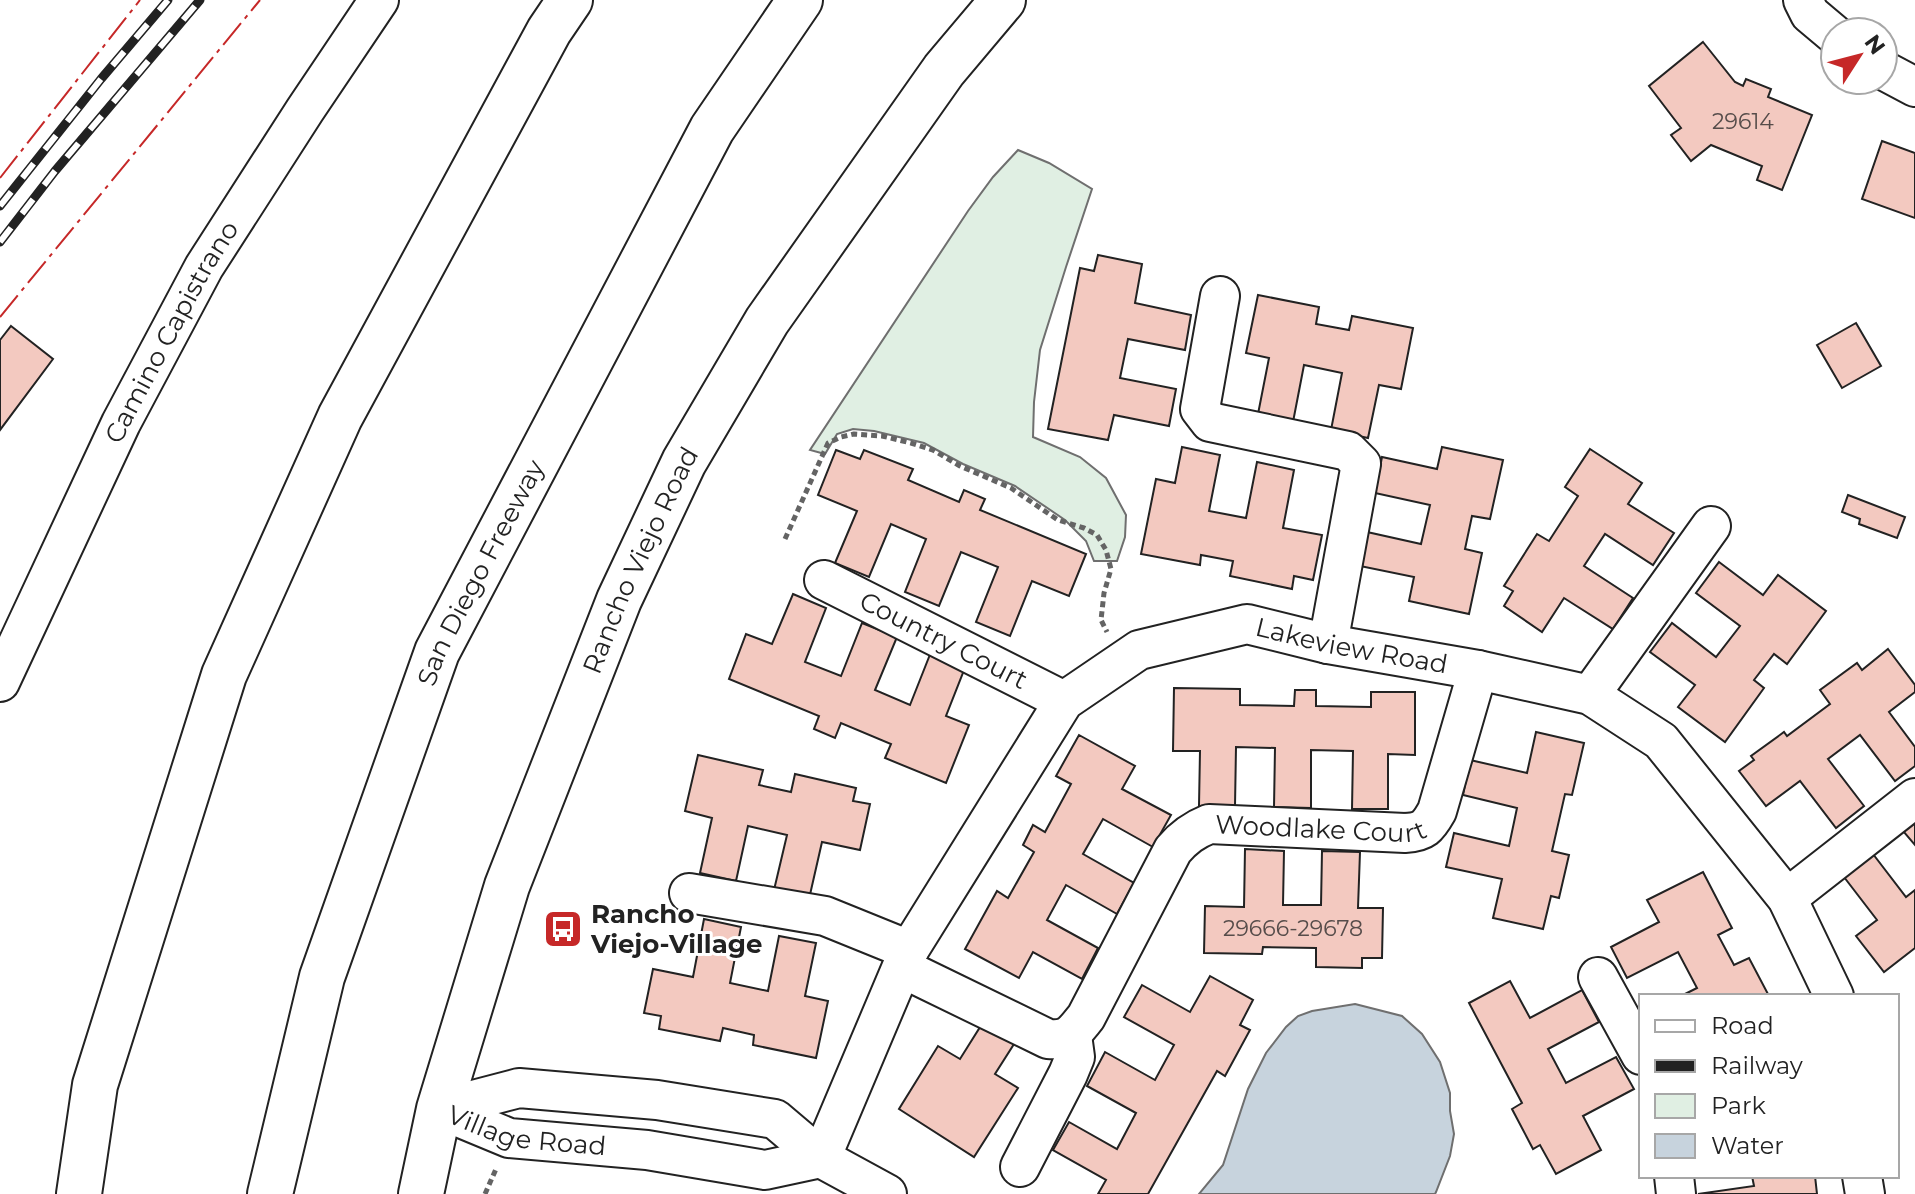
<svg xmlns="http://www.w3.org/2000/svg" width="1915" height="1194" viewBox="0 0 1915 1194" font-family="Montserrat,sans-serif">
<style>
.green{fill:#e0efe3;stroke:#6f6f6f;stroke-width:2}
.water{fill:#c7d3dd;stroke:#6f6f6f;stroke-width:2}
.building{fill:#f3c9c0;stroke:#222;stroke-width:2}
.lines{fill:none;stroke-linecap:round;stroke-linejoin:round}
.minor-casing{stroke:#222;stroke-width:42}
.major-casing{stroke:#222;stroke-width:48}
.highway-casing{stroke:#222;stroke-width:48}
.path{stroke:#646464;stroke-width:5;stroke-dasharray:6 4;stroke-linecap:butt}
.minor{stroke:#fff;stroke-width:38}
.major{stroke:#fff;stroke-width:44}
.highway{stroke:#fff;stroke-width:44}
.rail-casing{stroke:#222;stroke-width:9}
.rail{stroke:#fff;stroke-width:6;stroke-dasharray:18;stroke-linecap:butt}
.power{stroke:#c62828;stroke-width:2;stroke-dasharray:28 6 4 6;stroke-linecap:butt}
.labels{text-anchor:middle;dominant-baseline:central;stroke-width:6;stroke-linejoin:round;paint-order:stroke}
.number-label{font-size:22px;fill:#564c4a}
.street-label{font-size:26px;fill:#222;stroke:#fff}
.poi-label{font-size:26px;font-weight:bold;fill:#222;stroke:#fff;text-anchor:start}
</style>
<rect width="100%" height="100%" fill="#fff"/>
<polygon class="green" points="1018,150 1049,163 1092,189 1066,267 1040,350 1034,402 1033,437 1080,457 1106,478 1126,515 1125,537 1117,561 1094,561 1086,541 1065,520 1015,486 963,464 924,443 874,431 853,429 837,434 825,454 810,450 968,211 993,177"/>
<polygon class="water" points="1355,1004 1402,1016 1422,1034 1440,1062 1450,1093 1450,1111 1454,1134 1450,1156 1436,1192 1435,1194 1199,1194 1223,1165 1248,1089 1266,1053 1286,1027 1298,1016 1312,1011"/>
<g class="building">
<polygon points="1703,42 1735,82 1743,86 1746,79 1771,89 1768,97 1812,115 1782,190 1757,180 1762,166 1711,145 1691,161 1671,135 1681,128 1649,86"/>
<polygon points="1882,141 1915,153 1915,218 1862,199"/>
<polygon points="1098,255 1142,264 1135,303 1191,315 1185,350 1128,339 1120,378 1176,389 1169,426 1114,415 1108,440 1048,429 1080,268 1094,271"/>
<polygon points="1258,295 1319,307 1316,324 1349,330 1352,316 1413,328 1401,389 1379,385 1368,438 1331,430 1342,373 1304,365 1293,422 1258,414 1269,358 1246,353"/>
<polygon points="1856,323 1881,366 1842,388 1817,345"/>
<polygon points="11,326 53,359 0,430 0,340"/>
<polygon points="1182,447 1220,455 1209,511 1246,518 1257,462 1294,470 1283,528 1322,535 1313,580 1294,576 1292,589 1230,576 1233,561 1201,555 1200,565 1141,554 1156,479 1175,483"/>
<polygon points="1442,447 1503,460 1490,519 1472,516 1465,549 1482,553 1469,614 1409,601 1414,577 1360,566 1367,532 1421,544 1430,505 1375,493 1382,457 1437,469"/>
<polygon points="1590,449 1642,483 1628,504 1674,533 1653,565 1605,534 1584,566 1633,598 1613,629 1564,598 1542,632 1504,606 1513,591 1504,586 1537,534 1549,541 1578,496 1565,487"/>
<polygon points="836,450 860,459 864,450 913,469 908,480 959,502 964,490 985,499 980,510 1086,554 1069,596 1032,581 1010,636 976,622 998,567 961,552 939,606 905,592 926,539 891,524 869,577 835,563 857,511 818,495"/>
<polygon points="1848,495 1905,517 1897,538 1859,524 1860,519 1842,512"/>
<polygon points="1719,562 1763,595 1778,575 1826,611 1787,664 1774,654 1754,680 1764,688 1725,742 1678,707 1695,685 1650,652 1672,623 1716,657 1740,626 1696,593"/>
<polygon points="793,594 826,608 805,662 841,676 862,623 897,637 875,690 910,705 931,652 966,665 946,716 969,725 946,783 885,758 891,744 841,723 835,738 814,729 819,716 729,679 746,634 772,644"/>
<polygon points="1888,649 1915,685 1915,692 1889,712 1915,747 1915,766 1895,781 1860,735 1828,759 1864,806 1836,828 1800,781 1766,806 1739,771 1754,760 1751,756 1784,732 1787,736 1830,704 1820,690 1857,663 1862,670"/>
<polygon points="1174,688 1240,689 1240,705 1294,706 1295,690 1316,690 1316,706 1371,707 1371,692 1415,692 1415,755 1388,754 1388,809 1352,809 1353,751 1311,750 1311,808 1274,807 1275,748 1236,747 1235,806 1199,806 1200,751 1173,751"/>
<polygon points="1536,732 1584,743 1572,795 1565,794 1552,851 1569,855 1559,898 1551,896 1543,929 1493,918 1502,879 1446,867 1454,833 1509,846 1517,808 1463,795 1470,760 1527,773"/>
<polygon points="1079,735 1135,766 1122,789 1171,815 1153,847 1103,819 1083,854 1134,883 1117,914 1066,885 1047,920 1098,948 1082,979 1033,952 1019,978 965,949 997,891 1008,898 1034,852 1023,845 1033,825 1045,832 1071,784 1056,776"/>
<polygon points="698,755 763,770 759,785 791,792 795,774 856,788 853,801 870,804 860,850 822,842 809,899 774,890 787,835 748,826 736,881 700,873 712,818 685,811"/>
<polygon points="1915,822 1915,845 1903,831"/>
<polygon points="1245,849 1284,851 1283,905 1321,905 1322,851 1360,852 1358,908 1383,908 1382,958 1362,958 1362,968 1316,967 1316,948 1263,947 1262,954 1204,953 1205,906 1244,907"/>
<polygon points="1873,854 1906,897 1915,890 1915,948 1884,972 1856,936 1877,920 1844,877"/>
<polygon points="1703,872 1732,928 1718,935 1734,965 1749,958 1769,996 1681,996 1697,988 1678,952 1627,978 1611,947 1659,922 1647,900"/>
<polygon points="704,919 741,927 730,983 768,991 779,936 816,943 805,996 828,1001 816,1058 753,1045 754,1035 723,1028 720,1041 659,1029 661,1016 644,1013 653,969 693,977"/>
<polygon points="1210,976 1253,1000 1240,1025 1250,1030 1225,1076 1217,1071 1148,1194 1098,1194 1106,1180 1053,1150 1069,1122 1117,1149 1136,1113 1087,1086 1105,1052 1155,1080 1174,1045 1124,1017 1142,985 1190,1012"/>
<polygon points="1510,981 1530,1018 1582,990 1599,1022 1548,1049 1566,1083 1616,1057 1634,1089 1583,1116 1601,1150 1556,1174 1540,1145 1533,1149 1512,1109 1522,1103 1469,1003"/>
<polygon points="982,1024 1014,1044 995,1074 1018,1088 974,1157 899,1109 938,1046 960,1059"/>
<polygon points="1752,1176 1815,1176 1817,1194 1698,1194 1754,1186"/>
</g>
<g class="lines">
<g class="minor-casing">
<g id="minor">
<polyline points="1803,0 1810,14 1835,35"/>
<polyline points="1883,70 1915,87"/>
<polyline points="1220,296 1200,409 1210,422 1348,451 1361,464 1328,644"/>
<path id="s1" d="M824,580L1064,701"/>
<path id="s2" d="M0,682L121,423L204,267L305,110L379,0"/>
<polyline points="1590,695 1711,526"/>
<polyline points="689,893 825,916 909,950"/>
<polyline points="1787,898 1915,798"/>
<path id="s3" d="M902,968L1048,1039C1069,1041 1073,1033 1086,1017L1173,850C1184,837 1194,830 1209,824L1405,833C1424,832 1428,827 1437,811L1478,670"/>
<polyline points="1598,977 1641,1055"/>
<polyline points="439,1109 519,1088 657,1100 775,1119 821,1158 887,1194"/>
<path id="s4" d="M439,1109L509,1138L647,1150L765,1170L821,1158"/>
<path id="s5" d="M821,1158L909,950L1064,701L1139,650L1247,624L1328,644L1478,670L1590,695L1661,741L1787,898L1834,996"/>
<polyline points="1020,1167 1068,1074 1075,1057 1072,1035"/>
<polyline points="1674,1176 1676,1194"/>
<polyline points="1862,1176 1865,1194"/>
</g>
</g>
<g class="major-casing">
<g id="major">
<path id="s6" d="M421,1194L439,1109L507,886L619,600L684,462L767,321L944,70L1003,0"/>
</g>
</g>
<g class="highway-casing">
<g id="highway">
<polyline points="79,1194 95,1085 224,675 340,417 549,31 570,0"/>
<path id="s7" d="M270,1194L322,977L437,652L712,129L800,0"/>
</g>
</g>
<g class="path">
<polyline points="785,539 828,443 841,437 854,434 882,436 911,443 933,450 960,466 1011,488 1058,520 1084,528 1097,535 1106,550 1111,569 1104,593 1101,620 1107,632"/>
<polyline points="485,1194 496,1169"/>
</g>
<use href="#minor" class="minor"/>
<use href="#major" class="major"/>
<use href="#highway" class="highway"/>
<g class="rail-casing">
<g id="rail">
<polyline points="0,206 101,79 168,0"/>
<polyline points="0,242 55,171 200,0"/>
</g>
</g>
<use href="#rail" class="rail"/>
<g class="power">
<polyline points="0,178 140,0"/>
<polyline points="0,317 260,0"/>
</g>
</g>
<defs>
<g id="bus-square" transform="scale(2)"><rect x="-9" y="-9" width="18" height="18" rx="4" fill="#c62828" stroke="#fff"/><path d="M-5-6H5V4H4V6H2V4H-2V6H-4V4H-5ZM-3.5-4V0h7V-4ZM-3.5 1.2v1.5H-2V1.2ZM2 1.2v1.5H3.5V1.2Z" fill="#fff"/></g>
</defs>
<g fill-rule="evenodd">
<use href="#bus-square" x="563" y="929"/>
</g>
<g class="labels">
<g class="number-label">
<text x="1743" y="121">29614</text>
<text x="1293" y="928">29666-29678</text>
</g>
<g class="street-label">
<text stroke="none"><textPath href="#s2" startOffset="390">Camino Capistrano</textPath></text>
<text stroke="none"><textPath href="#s6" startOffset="672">Rancho Viejo Road</textPath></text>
<text stroke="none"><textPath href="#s7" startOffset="658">San Diego Freeway</textPath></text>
<text stroke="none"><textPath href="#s1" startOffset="134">Country Court</textPath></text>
<text stroke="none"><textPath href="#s5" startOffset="828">Lakeview Road</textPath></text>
<text stroke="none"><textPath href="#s3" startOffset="554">Woodlake Court</textPath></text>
<text stroke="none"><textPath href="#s4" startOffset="92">Village Road</textPath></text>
</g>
<g class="poi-label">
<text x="591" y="914">Rancho<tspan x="591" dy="30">Viejo-Village</tspan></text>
</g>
</g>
<rect x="1639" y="994" width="260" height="184" fill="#ffffff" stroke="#a7a7a7" stroke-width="2"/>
<rect x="1655" y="1020" width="40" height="12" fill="#ffffff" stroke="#a7a7a7" stroke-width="2"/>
<text x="1711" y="1034" font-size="24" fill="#222222">Road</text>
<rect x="1655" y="1060" width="40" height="12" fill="#222222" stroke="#a7a7a7" stroke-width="2"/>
<text x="1711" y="1074" font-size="24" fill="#222222">Railway</text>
<rect x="1655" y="1094" width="40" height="24" fill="#e0efe3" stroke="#a7a7a7" stroke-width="2"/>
<text x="1711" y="1114" font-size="24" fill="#222222">Park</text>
<rect x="1655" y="1134" width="40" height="24" fill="#c7d3dd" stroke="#a7a7a7" stroke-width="2"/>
<text x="1711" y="1154" font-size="24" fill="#222222">Water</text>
<g transform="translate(1859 56) rotate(54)"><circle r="38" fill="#ffffff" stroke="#a7a7a7" stroke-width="2"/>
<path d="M0-6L14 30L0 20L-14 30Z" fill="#c62828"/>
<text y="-12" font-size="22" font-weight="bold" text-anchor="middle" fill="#222222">N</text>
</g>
</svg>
